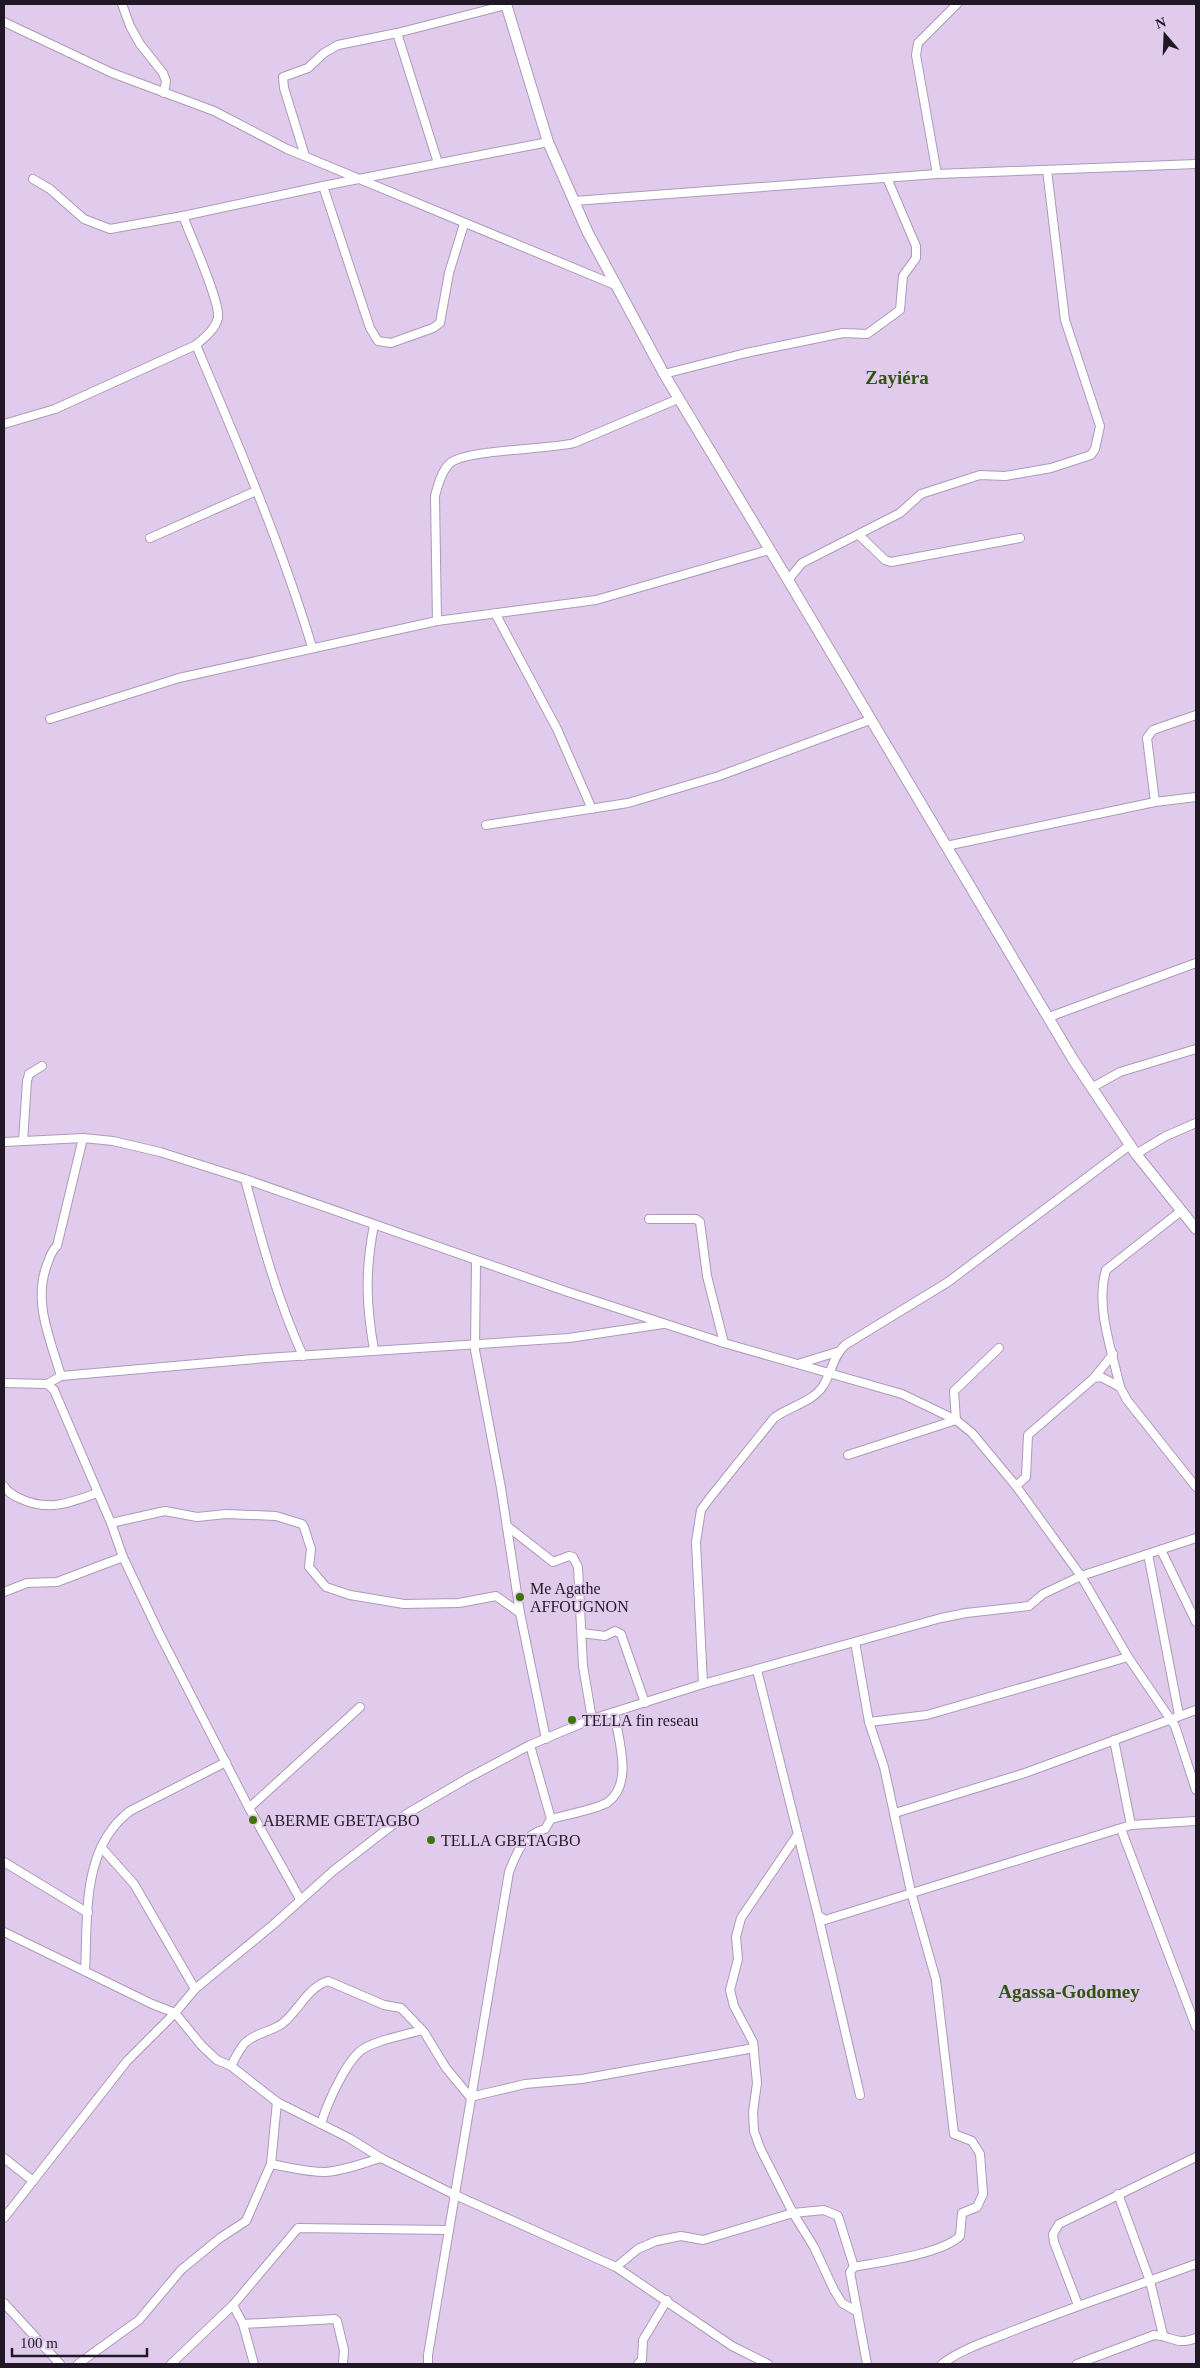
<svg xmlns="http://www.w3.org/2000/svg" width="1200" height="2368" viewBox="0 0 1200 2368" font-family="'Times New Roman',serif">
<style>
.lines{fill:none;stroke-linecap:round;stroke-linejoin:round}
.minor-casing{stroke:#ae99b9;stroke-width:10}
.secondary-casing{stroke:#ae99b9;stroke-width:12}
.minor{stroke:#fff;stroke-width:8}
.secondary{stroke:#fff;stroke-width:10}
.poi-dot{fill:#3e7300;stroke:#e1cbed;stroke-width:2}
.labels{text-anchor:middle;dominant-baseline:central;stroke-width:4;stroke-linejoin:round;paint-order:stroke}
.poi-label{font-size:16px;fill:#201824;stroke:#e1cbed;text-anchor:start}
.quarter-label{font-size:19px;font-weight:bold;fill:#315313;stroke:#e1cbed}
</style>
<rect width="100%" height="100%" fill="#e1cbed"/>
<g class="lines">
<g class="minor-casing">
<g id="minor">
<polyline points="122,4 130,26 140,44 163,73 166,81 164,93"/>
<polyline points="4,22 112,73 214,111 287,149 615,285"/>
<polyline points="397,33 438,163"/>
<polyline points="305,156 284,88 283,77 308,68 324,53 338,45 397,33 506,5"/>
<polyline points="937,174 916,55 918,43 957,4"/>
<polyline points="33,179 50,189 84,219 110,229 183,216 323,186 548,142"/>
<polyline points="323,186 370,328 378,341 391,343 433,328 440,323 449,273 464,224"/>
<polyline points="574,201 937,174 1196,164"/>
<path d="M196,345C238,444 281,544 312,647"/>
<polyline points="664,374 746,353 843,333 867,334 900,310 903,276 916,258 916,246 887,178"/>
<path d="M4,424L55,409L196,345C204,338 215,330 218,318C221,303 190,235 183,216"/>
<polyline points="859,535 885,560 891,562 1020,538"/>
<polyline points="150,538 256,491"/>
<polyline points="788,580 802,563 900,513 921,494 980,475 1005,476 1051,468 1091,455 1095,449 1100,426 1065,320 1047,170"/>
<polyline points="495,613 557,729 592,809"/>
<path d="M437,621L435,496C438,485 441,473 449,464C464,449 548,450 574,443L678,399"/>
<polyline points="50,719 179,678 437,621 596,600 769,550"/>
<polyline points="1155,802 1147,738 1153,730 1196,715"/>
<polyline points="486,825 628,803 719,776 870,720"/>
<polyline points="946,846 1155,802 1196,797"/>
<polyline points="1049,1017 1196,963"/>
<polyline points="1093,1087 1120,1072 1196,1049"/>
<polyline points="23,1141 27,1081 29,1074 42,1066"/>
<polyline points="4,1142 83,1138 113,1141 160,1152 245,1179 568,1292 724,1343 902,1394 956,1420 972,1433 1016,1486 1081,1576 1128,1657 1175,1726 1196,1790"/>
<polyline points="1136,1154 1166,1136 1196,1123"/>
<path d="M245,1179C261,1239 277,1299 303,1356"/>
<path d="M1181,1211L1106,1270C1095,1307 1112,1350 1120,1387L1127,1400L1196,1487"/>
<polyline points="649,1219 696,1219 700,1222 707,1276 724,1343"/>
<polyline points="476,1261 475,1350 501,1488 520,1613 546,1739"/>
<path d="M374,1350C366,1304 365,1271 374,1225"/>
<polyline points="801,1363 837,1352"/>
<path d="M61,1376C50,1338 32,1301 48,1262C50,1256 52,1250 57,1246L83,1138"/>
<polyline points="1094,1378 1101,1377 1120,1387"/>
<polyline points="4,1383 47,1384 54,1390 111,1523 123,1557 160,1635 249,1808 300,1899"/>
<polyline points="47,1384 61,1376 266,1358 569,1338 663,1324"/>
<polyline points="848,1455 956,1420 954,1391 999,1348"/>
<path d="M4,1486C7,1492 13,1495 19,1498C47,1512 70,1503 97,1493"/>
<polyline points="1016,1486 1026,1477 1028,1435 1094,1378 1113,1354"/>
<polyline points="111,1523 165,1511 197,1517 226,1514 276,1516 302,1524 304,1527 311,1549 309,1567 326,1587 350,1595 404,1604 459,1603 496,1596 520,1613"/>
<polyline points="507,1526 553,1562 569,1556 573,1557 578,1567 583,1666 592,1719"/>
<polyline points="1161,1550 1196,1622"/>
<polyline points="1148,1554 1179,1715"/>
<polyline points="4,1592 27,1583 57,1582 123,1557"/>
<polyline points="582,1633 605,1636 615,1631 621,1634 645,1703"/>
<path d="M855,1642L869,1722L884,1767L911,1892L936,1980L954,2134L972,2141L980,2154L983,2194L977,2207L962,2213L960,2236C942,2254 880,2262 854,2267L850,2272L867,2364"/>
<polyline points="757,1670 818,1915 825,1920 1131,1825 1196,1821"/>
<path d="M703,1684L696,1542L701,1510L709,1499L774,1418C788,1407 813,1402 823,1386C832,1372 833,1356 845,1345L948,1282L1130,1145"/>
<polyline points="869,1722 927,1715 1128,1657"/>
<polyline points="1114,1740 1131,1825"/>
<polyline points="249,1808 360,1707"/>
<polyline points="895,1813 1025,1773 1196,1710"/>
<path d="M551,1819C564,1815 599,1809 608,1802C634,1783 618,1738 614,1712"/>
<polyline points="1121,1829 1196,2027"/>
<polyline points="798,1834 741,1918 736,1937 738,1959 730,1990 734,2006 753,2042 757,2083 753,2112 754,2131 760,2148 793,2213 814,2247 834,2290 842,2303 856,2311"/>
<polyline points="101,1847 134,1884 195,1989"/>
<polyline points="4,1862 88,1913"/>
<polyline points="818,1915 860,2095"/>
<polyline points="4,1932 152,2004 175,2013 202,2046 217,2060 231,2066 277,2102 349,2138 381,2158 453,2194 616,2267 732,2346 768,2364"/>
<path d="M85,1971C88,1916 81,1848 130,1811L226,1762"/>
<path d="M231,2066C235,2059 239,2049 245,2043C256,2032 272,2032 283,2023C299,2010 308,1987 328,1981L384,2005L401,2008L424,2032L446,2068L470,2097L525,2084L582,2079L754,2048"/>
<path d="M321,2124C327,2104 344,2066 359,2052C371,2041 406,2035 422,2030"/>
<polyline points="4,2158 33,2181"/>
<path d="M271,2164C288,2167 306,2172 325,2172C344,2171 363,2163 381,2158"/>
<polyline points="1118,2194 1150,2281 1163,2335"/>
<polyline points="4,2218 127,2061 175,2013 195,1989 274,1924 333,1871 408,1813 468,1778 530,1745 592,1719 703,1684 941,1618 966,1613 1029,1606 1043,1594 1081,1576 1196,1538"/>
<polyline points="616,2267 638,2249 656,2241 681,2236 703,2240 793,2213 824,2210 838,2216 854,2267"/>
<polyline points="4,2303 60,2364"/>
<polyline points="233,2305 243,2324 254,2364"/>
<polyline points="1078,2305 1054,2242 1053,2234 1059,2224 1196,2157"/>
<polyline points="243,2324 335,2319 337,2321 344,2350 343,2364"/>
<polyline points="78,2364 139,2320 181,2270 220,2238 246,2221 271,2164 277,2102"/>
<polyline points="171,2364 233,2305 298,2228 448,2230"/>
<path d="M428,2364V2355L509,1872C517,1852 523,1835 545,1829L551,1819L530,1745"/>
<polyline points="638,2364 642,2360 643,2340 667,2300"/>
<path d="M942,2364C963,2348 991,2340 1015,2330C1075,2306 1136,2286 1196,2264"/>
<path d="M1077,2364L1154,2335C1174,2336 1175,2346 1196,2338"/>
</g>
</g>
<g class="secondary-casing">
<polyline id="secondary" points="506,4 548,142 588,233 664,374 788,580 1074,1061 1136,1154 1196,1229"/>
</g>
<use href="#minor" class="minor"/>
<use href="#secondary" class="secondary"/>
</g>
<g class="poi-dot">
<circle cx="520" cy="1597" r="5"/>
<circle cx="572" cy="1720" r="5"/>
<circle cx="253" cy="1820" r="5"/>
<circle cx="431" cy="1840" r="5"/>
</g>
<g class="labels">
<g class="poi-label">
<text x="530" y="1588">Me Agathe<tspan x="530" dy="18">AFFOUGNON</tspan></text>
<text x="582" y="1720">TELLA fin reseau</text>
<text x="263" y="1820">ABERME GBETAGBO</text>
<text x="441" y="1840">TELLA GBETAGBO</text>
</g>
<g class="quarter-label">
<text x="897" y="377">Zayiéra</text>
<text x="1069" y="1991">Agassa-Godomey</text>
</g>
</g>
<rect width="1200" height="2368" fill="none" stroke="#201824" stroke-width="10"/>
<g transform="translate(1165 35) rotate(341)" stroke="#e1cbed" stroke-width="4" paint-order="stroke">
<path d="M0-4L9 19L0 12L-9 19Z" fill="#201824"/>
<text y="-8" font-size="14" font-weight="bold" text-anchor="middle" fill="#201824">N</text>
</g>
<path d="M12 2348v8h135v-8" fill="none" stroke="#201824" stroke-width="2.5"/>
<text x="20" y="2348" font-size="15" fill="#201824" stroke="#e1cbed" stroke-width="4" paint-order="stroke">100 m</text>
</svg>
